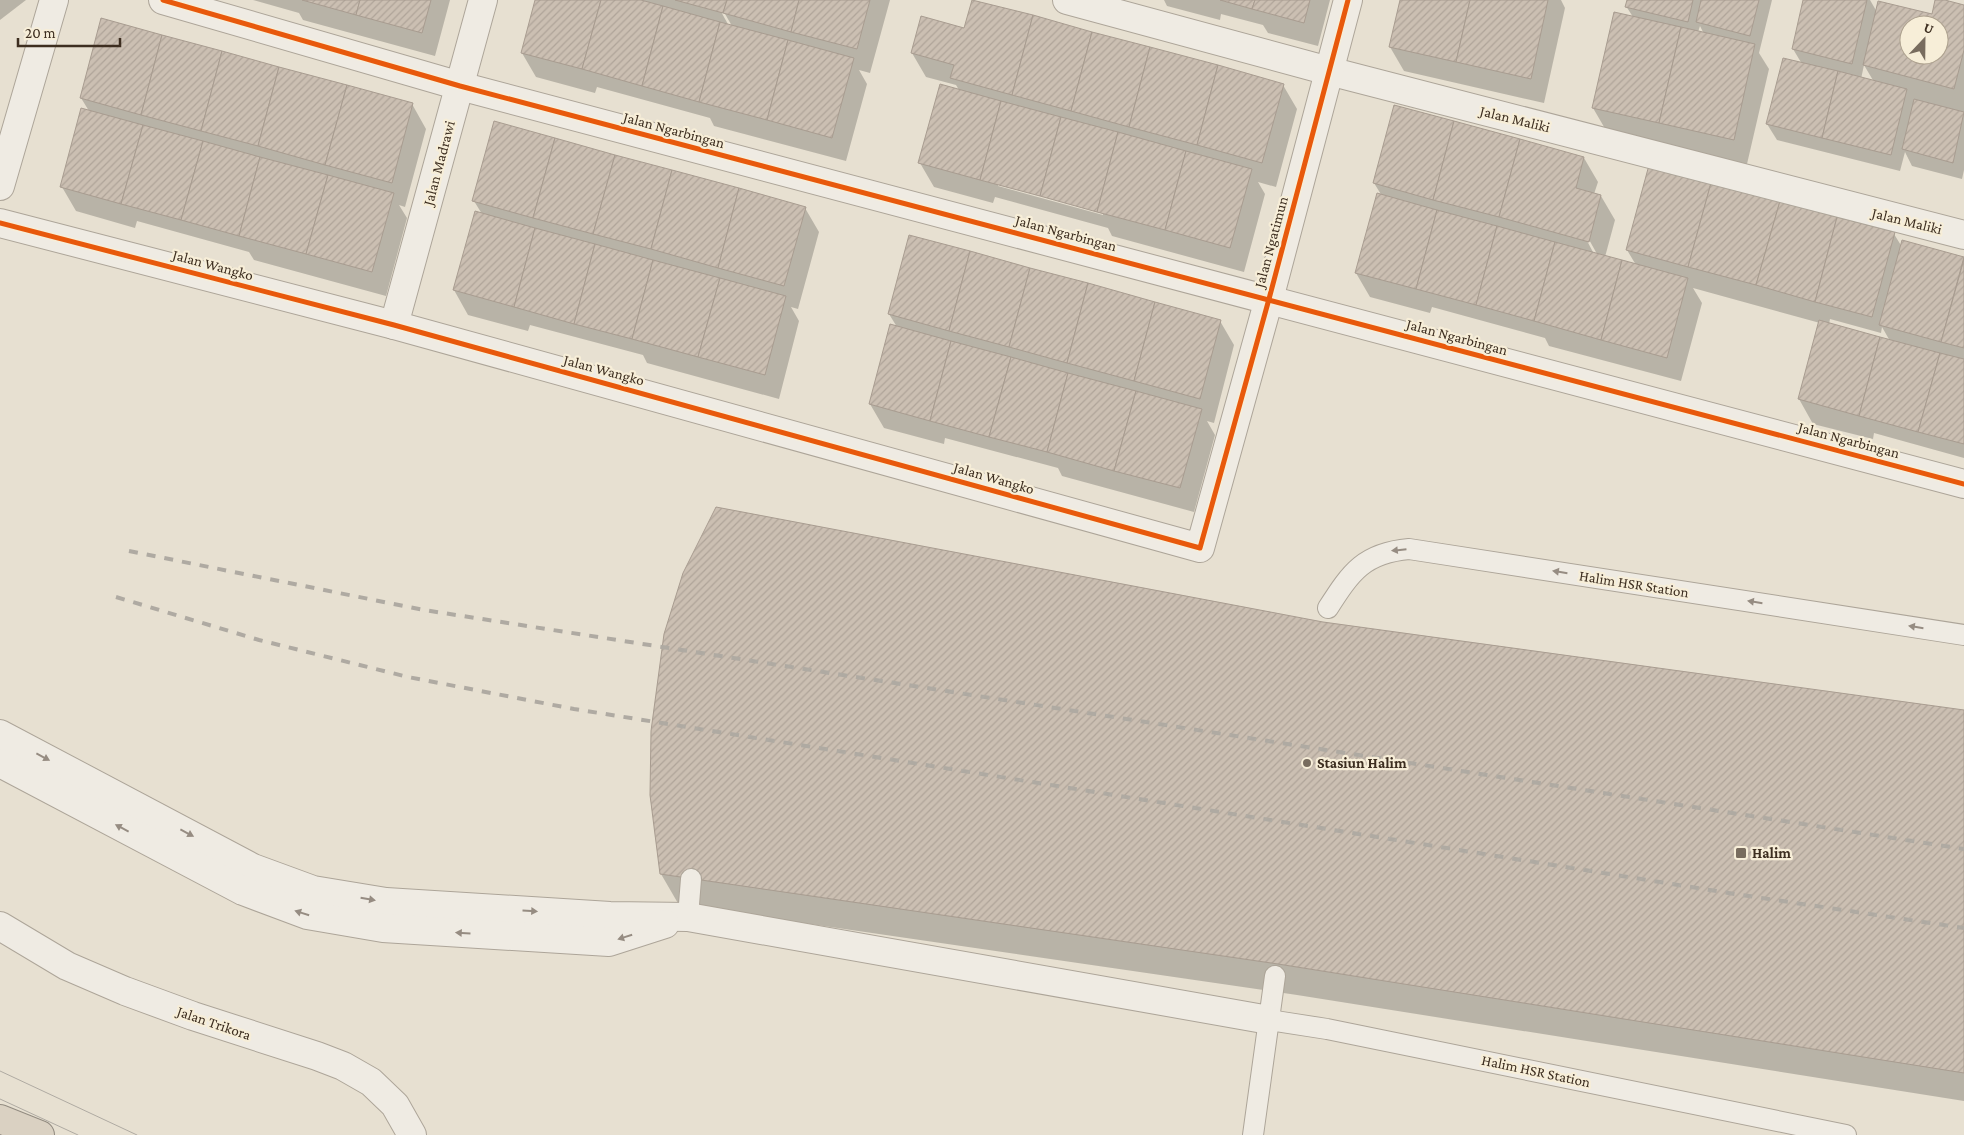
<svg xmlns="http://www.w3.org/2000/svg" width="1964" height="1135" viewBox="0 0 1964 1135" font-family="'Crimson Pro',serif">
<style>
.shadow{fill:#0003;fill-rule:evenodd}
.building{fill:url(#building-hatch);stroke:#a89c90;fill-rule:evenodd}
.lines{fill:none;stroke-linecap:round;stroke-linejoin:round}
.service-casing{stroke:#ada599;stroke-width:22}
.minor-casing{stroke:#ada599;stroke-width:30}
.tertiary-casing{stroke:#ada599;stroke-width:30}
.motorway-casing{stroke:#928b80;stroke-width:30}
.service{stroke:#efebe3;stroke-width:20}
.minor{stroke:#efebe3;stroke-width:28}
.tertiary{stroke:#efebe3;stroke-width:28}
.motorway{stroke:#dad1c2;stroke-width:28}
.tram{stroke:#afaaa2;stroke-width:1}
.rail{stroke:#afaaa2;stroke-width:4;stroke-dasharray:9 9;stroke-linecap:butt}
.cycleway-casing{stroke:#f7eed8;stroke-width:8}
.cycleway{stroke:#e8590c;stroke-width:5}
.oneway{fill:#968c82}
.poi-dot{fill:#786c5e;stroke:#f7eed8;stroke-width:2}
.labels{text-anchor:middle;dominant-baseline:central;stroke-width:4.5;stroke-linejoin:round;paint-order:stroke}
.street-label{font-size:15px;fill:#3d2e20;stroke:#f7eed8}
.poi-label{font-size:15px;font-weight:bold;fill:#3d2e20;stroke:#f7eed8;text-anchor:start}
</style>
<defs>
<pattern id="building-hatch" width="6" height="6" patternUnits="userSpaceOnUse" patternTransform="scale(1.25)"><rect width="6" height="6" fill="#cbbfb2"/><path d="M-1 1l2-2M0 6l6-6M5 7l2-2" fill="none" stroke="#afa499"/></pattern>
</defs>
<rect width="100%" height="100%" fill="#e7e0d1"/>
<g class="shadow">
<polygon points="0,0 26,0 0,20"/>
<polygon points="253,0 450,0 435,56 303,20 299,13"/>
<path d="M536,0H890L870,73L859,70L867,84L846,161L714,126L710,118L597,87L595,93L536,77L522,53ZM721,7L732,26H729L719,8Z"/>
<polygon points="1164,0 1330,0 1318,46 1268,33 1263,25 1221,14 1220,20 1167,6"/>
<polygon points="1401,0 1561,0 1565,8 1544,103 1404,71 1390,47"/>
<path d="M1628,0H1772L1759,53L1769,69L1747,164L1607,132L1593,108L1633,17L1626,6ZM1700,26L1704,34L1698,32Z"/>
<path d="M1805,0H1870L1877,12L1933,16L1937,0L1964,6V170L1962,179L1912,166L1905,152L1900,171L1777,140L1767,124L1802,64L1793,49ZM1909,25H1939V55H1909ZM1864,65L1874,82L1861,79Z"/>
<path d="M965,30L1283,85L1297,109L1276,187L1258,182L1265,194L1244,272L1112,236L1108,228L995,197L993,203L934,187L920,163L959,90L956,85L926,77L912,53ZM998,184L1103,212V215L998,186Z"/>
<polygon points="81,98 412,104 426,129 405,207 399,205 407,218 386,296 254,260 249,252 137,221 135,228 76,211 62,187 89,111"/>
<path d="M1584,158L1598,182L1594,194L1601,196L1615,220L1605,257L1636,265L1627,250L1894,234L1902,247L1903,242L1964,258V458L1874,433L1873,439L1813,424L1799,399L1820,323L1693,288L1702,303L1681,381L1549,346L1545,338L1432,307L1430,313L1370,297L1356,273L1382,196L1374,183ZM1587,236L1597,254H1594L1585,237ZM1830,319L1881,333L1882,327L1890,341L1829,324Z"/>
<polygon points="474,201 805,208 819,232 798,309 791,307 799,321 779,399 647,363 643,355 530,325 528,331 468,315 454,290 482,214"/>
<polygon points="889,314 1220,321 1234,345 1214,423 1207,421 1215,435 1194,512 1062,476 1058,468 945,438 944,444 884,428 870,404 897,327"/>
<polygon points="1322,624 1964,711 1964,1101 1297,995 679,905 661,874"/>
</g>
<g class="building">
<polygon points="302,0 360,0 356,15"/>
<polygon points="360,0 431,0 422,33 356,15"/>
<polygon points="535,0 601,0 582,69 521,53"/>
<polygon points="601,0 641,0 663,6 642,86 582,69"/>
<polygon points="675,0 727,0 723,13"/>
<polygon points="727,0 799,0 791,32 723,13"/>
<polygon points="799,0 870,0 857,49 791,32"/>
<polygon points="972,0 1033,15 1012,95 950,78 954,65 911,53 921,16 964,28"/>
<polygon points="1220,0 1255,0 1252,9"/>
<polygon points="1255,0 1310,0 1304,23 1252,9"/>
<polygon points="1400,0 1470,0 1456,62 1389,47"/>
<polygon points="1470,0 1548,0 1531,79 1456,62"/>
<polygon points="1627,0 1693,0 1688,22 1625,7"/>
<polygon points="1701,0 1759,0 1750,36 1696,22"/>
<polygon points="1803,0 1867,0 1852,64 1792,49"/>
<path d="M1935,0H1945L1964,5V50L1954,89L1863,65L1878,1L1932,14ZM1909,25H1939V55H1909Z"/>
<polygon points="663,6 720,22 699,102 642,86"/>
<polygon points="1614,12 1681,27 1659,123 1592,108"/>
<polygon points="1033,15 1092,32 1071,111 1012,95"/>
<polygon points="101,18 162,35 141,115 80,98"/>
<polygon points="720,22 788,40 767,120 699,102"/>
<polygon points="1681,27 1755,44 1734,140 1659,123"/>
<polygon points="1092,32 1150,47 1129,127 1071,111"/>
<polygon points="162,35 222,51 201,131 141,115"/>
<polygon points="788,40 854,58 832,138 767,120"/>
<polygon points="1150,47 1218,65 1197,145 1129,127"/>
<polygon points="222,51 279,67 258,146 201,131"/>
<polygon points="1783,58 1838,71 1822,138 1766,124"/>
<polygon points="1218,65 1284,84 1262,163 1197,145"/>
<polygon points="279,67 347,85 325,165 258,146"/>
<polygon points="1838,71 1907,89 1891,155 1822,138"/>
<polygon points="940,84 1001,101 980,180 918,163"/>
<polygon points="347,85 413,103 392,183 325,165"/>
<polygon points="1914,99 1964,112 1953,163 1902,149"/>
<polygon points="1001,101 1061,117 1040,196 980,180"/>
<polygon points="1394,105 1454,121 1433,200 1373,183"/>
<polygon points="81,108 143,125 121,204 60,187"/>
<polygon points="1061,117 1118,132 1097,212 1040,196"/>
<polygon points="494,121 555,138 533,218 472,201"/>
<polygon points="1454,121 1520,139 1499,217 1433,200"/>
<polygon points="143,125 203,141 181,220 121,204"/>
<polygon points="1118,132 1186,151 1165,230 1097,212"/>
<polygon points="555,138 615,155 593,234 533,218"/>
<polygon points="1520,139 1584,157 1576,188 1601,195 1589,242 1499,217"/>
<polygon points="203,141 260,157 239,236 181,220"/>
<polygon points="1186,151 1252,169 1230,248 1165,230"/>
<polygon points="615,155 672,170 651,249 593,234"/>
<polygon points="260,157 328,175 306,254 239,236"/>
<polygon points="1649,165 1711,183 1688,267 1626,250"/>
<polygon points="672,170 739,188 718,268 651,249"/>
<polygon points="328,175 394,193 372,272 306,254"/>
<polygon points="1711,183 1780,201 1756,285 1688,267"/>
<polygon points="739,188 806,207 784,286 718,268"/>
<polygon points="1377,193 1437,210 1416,289 1355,273"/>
<polygon points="1780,201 1837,217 1815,302 1756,285"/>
<polygon points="1437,210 1497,226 1476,305 1416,289"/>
<polygon points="475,211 535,228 514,307 453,290"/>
<polygon points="1837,217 1895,232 1872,317 1815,302"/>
<polygon points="1497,226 1555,242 1534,321 1476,305"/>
<polygon points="535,228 595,244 574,324 514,307"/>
<polygon points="909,235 970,251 949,331 888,314"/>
<polygon points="1902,240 1964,257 1941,342 1879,325"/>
<polygon points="1555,242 1622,260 1601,340 1534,321"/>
<polygon points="595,244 653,260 632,339 574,324"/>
<polygon points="970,251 1030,268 1009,347 949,331"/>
<polygon points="1964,259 1964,348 1941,342"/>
<polygon points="653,260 720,278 698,357 632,339"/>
<polygon points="1622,260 1688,278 1667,358 1601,340"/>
<polygon points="1030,268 1088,283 1067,363 1009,347"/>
<polygon points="720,278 786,296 765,375 698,357"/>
<polygon points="1088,283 1155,302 1134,381 1067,363"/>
<polygon points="1155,302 1221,320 1200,399 1134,381"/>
<polygon points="1819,320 1880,337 1859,416 1798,399"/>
<polygon points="890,324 951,341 930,421 869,404"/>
<polygon points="1880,337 1940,353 1918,432 1859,416"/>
<polygon points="951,341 1011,357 989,437 930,421"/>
<polygon points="1940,353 1964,359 1964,444 1918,432"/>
<polygon points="1011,357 1068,373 1047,452 989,437"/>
<polygon points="1068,373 1136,391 1114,471 1047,452"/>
<polygon points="1136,391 1202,409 1180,488 1114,471"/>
<polygon points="716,507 1323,622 1964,710 1964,1073 1278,964 660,874 650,795 651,731 664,634 683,573"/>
</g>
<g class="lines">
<g class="service-casing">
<g id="service">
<path d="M1328,608C1351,572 1364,553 1409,549L1964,635"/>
<polyline points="688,917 691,879"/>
<polyline points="1269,1020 1327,1029 1846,1135"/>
<polyline points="1253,1135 1275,976"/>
</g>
</g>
<g class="minor-casing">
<g id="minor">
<polyline points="163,0 460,86 1964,484"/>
<polyline points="1067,0 1329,71 1964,235"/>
<polyline points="0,186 54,0"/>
<polyline points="0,223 394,325 1200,548 1269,299 1348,0"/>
<polyline points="394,325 483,0"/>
<polyline points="0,926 67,966 125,991 193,1016 317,1056 343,1066 371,1082 395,1105 412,1135"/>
</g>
</g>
<g class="tertiary-casing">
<g id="tertiary">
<polyline points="0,734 253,868 313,890 386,902 610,916 688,917 1269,1020"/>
<polyline points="0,763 243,891 307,915 383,928 609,942 665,924"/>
</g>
</g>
<g class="motorway-casing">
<polyline id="motorway" points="0,1119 40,1135"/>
</g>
<use href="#service" class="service"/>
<use href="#minor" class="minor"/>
<use href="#tertiary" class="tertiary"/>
<use href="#motorway" class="motorway"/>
<g class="tram">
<polyline points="0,1071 137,1135"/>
<polyline points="0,1099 78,1135"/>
</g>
<g class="rail">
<polyline points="129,551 424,610 1964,849"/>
<polyline points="116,597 259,640 408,677 574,709 1735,894 1964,928"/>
</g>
<g class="cycleway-casing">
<g id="cycleway">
<polyline points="163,0 460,86 1964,484"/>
<polyline points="0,223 394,325 1200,548 1269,299 1348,0"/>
</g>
</g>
<use href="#cycleway" class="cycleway"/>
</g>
<defs><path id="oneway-solid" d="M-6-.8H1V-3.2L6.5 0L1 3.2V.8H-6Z" transform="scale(1.25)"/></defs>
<g class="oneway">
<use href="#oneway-solid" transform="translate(1399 550) rotate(174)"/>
<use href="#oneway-solid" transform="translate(1560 572) rotate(-171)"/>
<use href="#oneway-solid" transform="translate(1755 602) rotate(-171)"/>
<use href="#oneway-solid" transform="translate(1916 627) rotate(-171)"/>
<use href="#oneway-solid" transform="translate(43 757) rotate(28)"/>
<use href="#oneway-solid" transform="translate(122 828) rotate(-152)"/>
<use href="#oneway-solid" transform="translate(187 833) rotate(28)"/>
<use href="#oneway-solid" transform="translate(368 899) rotate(10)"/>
<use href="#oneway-solid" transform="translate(530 911) rotate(3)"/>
<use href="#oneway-solid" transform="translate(302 913) rotate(-162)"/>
<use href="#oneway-solid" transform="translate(463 933) rotate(-177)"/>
<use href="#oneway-solid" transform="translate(625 937) rotate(163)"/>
</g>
<g class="poi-dot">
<circle cx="1307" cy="763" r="5"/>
<rect x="1735" y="847" width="12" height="12" rx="2.5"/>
</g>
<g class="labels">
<g class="street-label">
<text transform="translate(1515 119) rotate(14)">Jalan Maliki</text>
<text transform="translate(674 130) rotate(15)">Jalan Ngarbingan</text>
<text transform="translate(439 163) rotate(-75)">Jalan Madrawi</text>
<text transform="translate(1907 221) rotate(14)">Jalan Maliki</text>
<text transform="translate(1066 233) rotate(15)">Jalan Ngarbingan</text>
<text transform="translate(1271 242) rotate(-75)">Jalan Ngatimun</text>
<text transform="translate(213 265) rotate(15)">Jalan Wangko</text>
<text transform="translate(1457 337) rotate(15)">Jalan Ngarbingan</text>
<text transform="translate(604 370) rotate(15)">Jalan Wangko</text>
<text transform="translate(1849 440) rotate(15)">Jalan Ngarbingan</text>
<text transform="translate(994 478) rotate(16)">Jalan Wangko</text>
<text transform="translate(1634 584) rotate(9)">Halim HSR Station</text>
<text transform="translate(214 1023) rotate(19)">Jalan Trikora</text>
<text transform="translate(1536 1071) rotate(12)">Halim HSR Station</text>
</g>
<g class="poi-label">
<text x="1317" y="763">Stasiun Halim</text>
<text x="1752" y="853">Halim</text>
</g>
</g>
<g transform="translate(1924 40) rotate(22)"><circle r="24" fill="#f7eed8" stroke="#ada18e"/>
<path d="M0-4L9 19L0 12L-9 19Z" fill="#786c5e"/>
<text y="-8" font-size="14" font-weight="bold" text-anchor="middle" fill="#3d2e20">U</text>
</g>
<path d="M18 38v8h102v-8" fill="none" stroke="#3d2e20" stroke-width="2.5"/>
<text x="25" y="38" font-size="15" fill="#3d2e20" stroke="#f7eed8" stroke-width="4" paint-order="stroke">20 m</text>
</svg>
